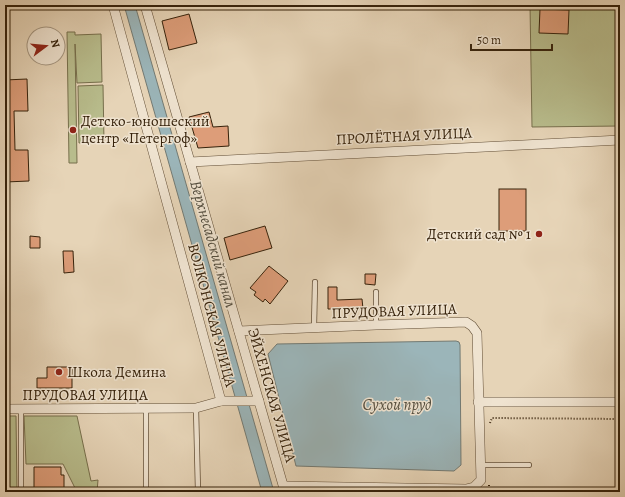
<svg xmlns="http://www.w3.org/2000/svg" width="625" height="497" viewBox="0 0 625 497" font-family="Alegreya,serif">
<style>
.green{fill:#b8bc8c;stroke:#776f4c}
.water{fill:#9bb5b9;stroke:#737a73}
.building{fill:#dd9d79;stroke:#36220b}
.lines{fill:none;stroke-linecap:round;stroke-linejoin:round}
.service-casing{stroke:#624e36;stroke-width:6}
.minor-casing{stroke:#624e36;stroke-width:10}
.path{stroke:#36220b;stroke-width:2;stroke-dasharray:1 2;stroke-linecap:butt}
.service{stroke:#efe3d0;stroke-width:4.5}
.minor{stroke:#efe3d0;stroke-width:9}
.poi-dot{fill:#8f2418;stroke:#efe3d0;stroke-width:1.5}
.labels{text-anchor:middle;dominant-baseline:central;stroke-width:3;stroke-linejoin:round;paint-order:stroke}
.poi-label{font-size:15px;fill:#36220b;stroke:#efe3d0;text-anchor:start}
.street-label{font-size:15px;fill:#36220b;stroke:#efe3d0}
.water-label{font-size:16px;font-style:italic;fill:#544e3f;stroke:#efe3d0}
</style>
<rect width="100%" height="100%" fill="#e6d4b7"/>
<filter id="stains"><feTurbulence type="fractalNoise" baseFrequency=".005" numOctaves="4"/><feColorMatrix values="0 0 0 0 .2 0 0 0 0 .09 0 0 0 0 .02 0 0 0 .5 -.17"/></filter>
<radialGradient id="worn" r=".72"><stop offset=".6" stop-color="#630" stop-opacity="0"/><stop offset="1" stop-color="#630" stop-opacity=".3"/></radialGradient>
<g class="green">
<polygon points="530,5 620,5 620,126 532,127"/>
<polygon points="67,32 75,32 75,35 101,34 102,82 77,83 75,44 77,163 69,163"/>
<polygon points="103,85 104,142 79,143 78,86"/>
<polygon points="16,416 17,492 5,492 5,416"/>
<polygon points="24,416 77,416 91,481 98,480 97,492 77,492 63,464 26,464"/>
</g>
<g class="water">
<polygon points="124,5 135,5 274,492 262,492"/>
<polygon points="456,341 459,342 460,345 461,465 454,471 296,466 268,354 277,344"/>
</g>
<g class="building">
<polygon points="540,9 569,10 568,34 539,33"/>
<polygon points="189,14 197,43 169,50 162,21"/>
<polygon points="27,79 28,111 14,111 15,150 28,150 29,181 5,182 5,80"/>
<polygon points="209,112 213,127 228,126 229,146 198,148 189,117"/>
<rect x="499" y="189" width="27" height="42"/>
<polygon points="265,226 272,248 230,260 224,238"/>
<polygon points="30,236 40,237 40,248 30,248"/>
<polygon points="63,251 73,251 74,272 64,273"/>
<polygon points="269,266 288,281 270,304 265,299 263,302 254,295 256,292 250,288"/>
<polygon points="365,274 376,274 375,285 365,284"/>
<polygon points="328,287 337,287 337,300 362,299 363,309 328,309"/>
<polygon points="47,367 72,367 72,388 37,388 37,378 47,378"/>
<polygon points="34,467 61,467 61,475 64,475 64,488 34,488"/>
</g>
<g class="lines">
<g class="service-casing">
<g id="service">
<polyline points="376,325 376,292"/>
<polyline points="314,327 315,282"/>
<polyline points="196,408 198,492"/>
<polyline points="21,409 21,492"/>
<polyline points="481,465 529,465"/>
<polyline points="146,492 146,408"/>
</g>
</g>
<g class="minor-casing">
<g id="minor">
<polyline points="113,5 221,401"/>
<polyline points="145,5 285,492"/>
<polyline points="190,162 620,140"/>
<polyline points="239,331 376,325 466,322 472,326 477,333 481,480 474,487 466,489 284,486"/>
<polyline points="478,402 620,402"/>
<polyline points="5,409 196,408 221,401 259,401"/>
</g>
</g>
<g class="path">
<polyline points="490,423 492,418 620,419"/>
<polyline points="489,485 489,492"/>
</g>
<use href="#service" class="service"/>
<use href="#minor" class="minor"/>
</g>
<g class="poi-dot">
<circle cx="73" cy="130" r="4"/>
<circle cx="539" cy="234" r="4"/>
<circle cx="59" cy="372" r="4"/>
</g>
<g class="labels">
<g class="poi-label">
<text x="81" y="121">Детско-юношеский<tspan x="81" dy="17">центр «Петергоф»</tspan></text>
<text x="531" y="234" text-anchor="end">Детский сад № 1</text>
<text x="67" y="372">Школа Демина</text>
</g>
<g class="street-label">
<text transform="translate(404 136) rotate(-3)">ПРОЛЁТНАЯ УЛИЦА</text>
<text transform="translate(394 311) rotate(-2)">ПРУДОВАЯ УЛИЦА</text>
<text transform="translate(212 315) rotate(75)">ВОЛКОНСКАЯ УЛИЦА</text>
<text x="85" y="395">ПРУДОВАЯ УЛИЦА</text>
<text transform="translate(272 395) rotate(74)">ЭЙХЕНСКАЯ УЛИЦА</text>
</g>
<g class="water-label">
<text transform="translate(213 244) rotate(74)">Верхнесадский канал</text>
<text x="397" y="405">Сухой пруд</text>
</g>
</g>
<rect width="625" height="497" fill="none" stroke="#e6d4b7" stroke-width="20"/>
<rect x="6" y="6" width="613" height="485" fill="none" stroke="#36220b" stroke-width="2"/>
<rect x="10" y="10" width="605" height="477" fill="none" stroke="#36220b"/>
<g transform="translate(46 46) rotate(74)"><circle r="19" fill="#efe3d0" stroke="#a59681"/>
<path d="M0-3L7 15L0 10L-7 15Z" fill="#8f2418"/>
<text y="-6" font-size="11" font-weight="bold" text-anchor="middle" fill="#36220b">N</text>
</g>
<path d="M471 44v6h81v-6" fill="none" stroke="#36220b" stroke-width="2"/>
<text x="477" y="44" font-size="12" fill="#36220b" stroke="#efe3d0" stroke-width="3" paint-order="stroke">50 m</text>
<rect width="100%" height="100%" filter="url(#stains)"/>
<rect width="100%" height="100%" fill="url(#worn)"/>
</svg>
